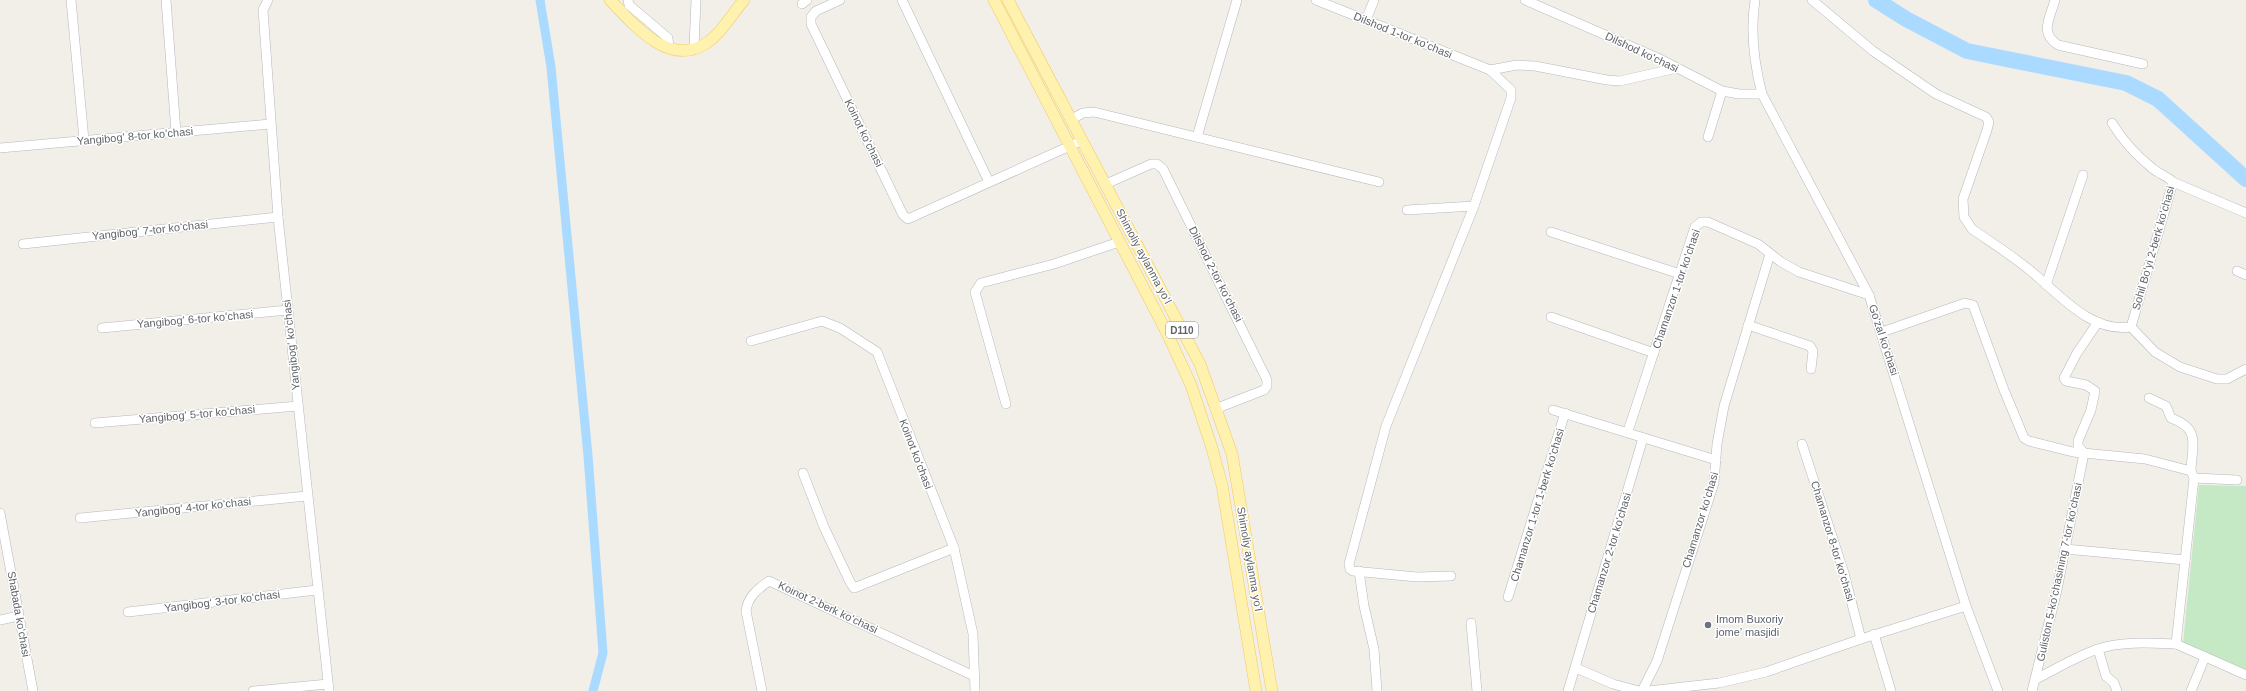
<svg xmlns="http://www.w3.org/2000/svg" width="2246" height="691" viewBox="0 0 2246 691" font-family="Helvetica,sans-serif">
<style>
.green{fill:#c5e8c5}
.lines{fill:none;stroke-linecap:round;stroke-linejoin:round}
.canal{stroke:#aadaff;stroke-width:9}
.river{stroke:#aadaff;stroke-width:16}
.minor-casing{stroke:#b5b8bc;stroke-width:10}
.major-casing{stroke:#f2c960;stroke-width:12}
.minor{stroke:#fff;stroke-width:9}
.major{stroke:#fff2af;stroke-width:11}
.worship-dot{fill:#6b7280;stroke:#fff;stroke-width:1.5}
.labels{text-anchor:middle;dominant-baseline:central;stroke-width:3;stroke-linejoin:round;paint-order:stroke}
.shield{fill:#fff;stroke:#8f9295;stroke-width:1}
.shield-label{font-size:10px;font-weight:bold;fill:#5f6368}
.street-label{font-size:11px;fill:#5f6368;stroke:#fff}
.worship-label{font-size:11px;fill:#5b616d;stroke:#fff;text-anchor:start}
</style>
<rect width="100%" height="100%" fill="#f1efe8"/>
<polygon class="green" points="2199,485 2246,486 2246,670 2183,643"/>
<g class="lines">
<polyline class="canal" points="540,0 551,67 588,456 603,653 593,691"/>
<polyline class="river" points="1876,0 1906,19 1967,51 2126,83 2158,99 2246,179"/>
<g class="minor-casing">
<g id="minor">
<polyline points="71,0 84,140"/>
<polyline points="166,0 176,132"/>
<polyline points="268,0 263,10 278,217 329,691"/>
<polyline points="628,0 629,5 668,38 669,48"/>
<polyline points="840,0 816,11 811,17 811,24 903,215 908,219 1081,141"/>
<polyline points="902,0 989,182"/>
<polyline points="1316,0 1490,70 1511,90 1511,98 1474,206 1386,426 1349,564 1350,569 1353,571 1417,577 1451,576"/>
<polyline points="1525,0 1658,58 1722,91 1739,94 1762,94"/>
<path d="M1755,0C1750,32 1754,63 1762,94L1869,295L1966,606L1998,691"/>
<path d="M1812,0L1873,51L1936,94L1986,117L1989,122L1987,130L1963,199L1964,217L1972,229C1992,243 2013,256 2032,272C2060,295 2091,333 2131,327L2155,352L2180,367L2217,379H2227L2246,369"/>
<path d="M2055,0C2050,18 2039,33 2058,45L2143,64"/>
<polyline points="802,4 807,0"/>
<polyline points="1366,20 1374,0"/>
<polyline points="694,48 696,0"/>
<polyline points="1490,70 1517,65 1535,66 1607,80 1620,81 1677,68"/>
<polyline points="1070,120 1083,113 1094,112 1379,182"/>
<path d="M2112,123C2123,141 2136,155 2152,168C2159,174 2167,176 2173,182L2131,327"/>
<polyline points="1197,137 1237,0"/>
<polyline points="1708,137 1722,91"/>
<polyline points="0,148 270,124"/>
<polyline points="2173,182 2246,213"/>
<polyline points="1106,184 1151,164 1157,164 1163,169 1267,380 1267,386 1264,390 1215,409"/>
<polyline points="1407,210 1474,206"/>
<polyline points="1551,232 1680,274"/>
<polyline points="23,244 278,217"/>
<polyline points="2237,271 2246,275"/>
<polyline points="2046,285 2083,175"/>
<polyline points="1551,317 1654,353"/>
<polyline points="1748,325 1810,346 1813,351 1811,369"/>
<polyline points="102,328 288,310"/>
<polyline points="1882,332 1965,303 1973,305 2004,390 2024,438 2029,441 2073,452 2145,459 2191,471 2194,478 2176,644"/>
<polyline points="751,341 822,321 840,328 877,352 954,548 973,634 975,691"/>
<path d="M2149,398L2166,406L2171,418C2201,429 2192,444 2191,471"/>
<polyline points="1006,404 975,292 981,283 1054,264 1119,242"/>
<polyline points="1553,410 1716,460"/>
<polyline points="95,423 298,406"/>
<polyline points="1628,431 1695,227 1701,222 1708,222 1758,244 1781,262 1799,272 1869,295"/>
<polyline points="1802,444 1844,573 1861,639"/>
<polyline points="2084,453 2078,446 2078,441 2091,410 2095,391 2086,385 2066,381 2064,378 2077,353 2098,322"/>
<polyline points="803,473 824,527 850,582 854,588 954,548"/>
<polyline points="2194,478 2237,480"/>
<polyline points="0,513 33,691"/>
<polyline points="80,518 307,496"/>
<polyline points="2065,549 2185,560"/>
<polyline points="1359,571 1364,606 1374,649 1377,691"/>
<polyline points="1508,597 1565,413"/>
<polyline points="128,612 317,590"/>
<polyline points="0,620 18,616"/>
<polyline points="1471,623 1477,691"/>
<polyline points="1874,634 1891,691"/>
<polyline points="2098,649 2106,676 2114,683 2117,691"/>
<polyline points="1576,668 1613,684 1639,691"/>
<path d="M2036,679C2056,669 2077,656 2098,649C2121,641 2151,643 2176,644L2246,675"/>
<polyline points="253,691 328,684"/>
<path d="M762,691L746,611C748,596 758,589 769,581L974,676"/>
<polyline points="1568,691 1643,438"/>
<polyline points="1642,691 1657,661 1714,483 1717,444 1724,406 1770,254"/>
<polyline points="1648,691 1719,683 1766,672 1861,639 1966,606"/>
<polyline points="2032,691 2057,590 2084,453"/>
<polyline points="2191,691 2205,657"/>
</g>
</g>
<g class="major-casing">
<g id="major">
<path d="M610,0C633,24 668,67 705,44C721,34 732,14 744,0"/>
<polyline points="994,0 1167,333 1191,385 1212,448 1222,485 1256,691"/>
<polyline points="1008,0 1200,364 1232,454 1272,691"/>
</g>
</g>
<use href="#minor" class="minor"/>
<use href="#major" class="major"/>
</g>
<circle class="worship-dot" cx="1708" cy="625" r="4"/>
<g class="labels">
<rect class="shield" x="1166" y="322" width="32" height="16" rx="3"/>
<g class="shield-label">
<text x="1182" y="330">D110</text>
</g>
<g class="street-label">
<text transform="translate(1403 35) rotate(22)">Dilshod 1-tor koʻchasi</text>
<text transform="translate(1642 52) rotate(25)">Dilshod koʻchasi</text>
<text transform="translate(864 133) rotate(64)">Koinot koʻchasi</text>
<text transform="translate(135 136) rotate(-5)">Yangibogʻ 8-tor koʻchasi</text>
<text transform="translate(150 230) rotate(-6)">Yangibogʻ 7-tor koʻchasi</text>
<text transform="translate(2153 248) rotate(-74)">Sohil Boʻyi 2-berk koʻchasi</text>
<text transform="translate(1144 256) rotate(62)">Shimoliy aylanma yoʻl</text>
<text transform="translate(1216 274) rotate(63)">Dilshod 2-tor koʻchasi</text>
<text transform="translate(1676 289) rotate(-71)">Chamanzor 1-tor koʻchasi</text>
<text transform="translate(195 319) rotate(-5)">Yangibogʻ 6-tor koʻchasi</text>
<text transform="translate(1884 340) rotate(72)">Goʻzal koʻchasi</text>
<text transform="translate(291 345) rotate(-96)">Yangibogʻ koʻchasi</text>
<text transform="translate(197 414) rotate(-5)">Yangibogʻ 5-tor koʻchasi</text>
<text transform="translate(916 454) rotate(69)">Koinot koʻchasi</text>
<text transform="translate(1537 505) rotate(-73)">Chamanzor 1-tor 1-berk koʻchasi</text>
<text transform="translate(193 507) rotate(-6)">Yangibogʻ 4-tor koʻchasi</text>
<text transform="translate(1700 520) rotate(-73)">Chamanzor koʻchasi</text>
<text transform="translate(1833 541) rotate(73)">Chamanzor 8-tor koʻchasi</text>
<text transform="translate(1609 553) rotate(-73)">Chamanzor 2-tor koʻchasi</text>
<text transform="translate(1250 559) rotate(80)">Shimoliy aylanma yoʻl</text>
<text transform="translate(2059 572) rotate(-78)">Guliston 5-koʻchasining 7-tor koʻchasi</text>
<text transform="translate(222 601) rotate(-7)">Yangibogʻ 3-tor koʻchasi</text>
<text transform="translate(828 607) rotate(25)">Koinot 2-berk koʻchasi</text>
<text transform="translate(19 614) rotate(80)">Shabada koʻchasi</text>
</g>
<g class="worship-label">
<text x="1716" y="619">Imom Buxoriy<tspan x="1716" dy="13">jome’ masjidi</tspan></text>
</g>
</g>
</svg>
